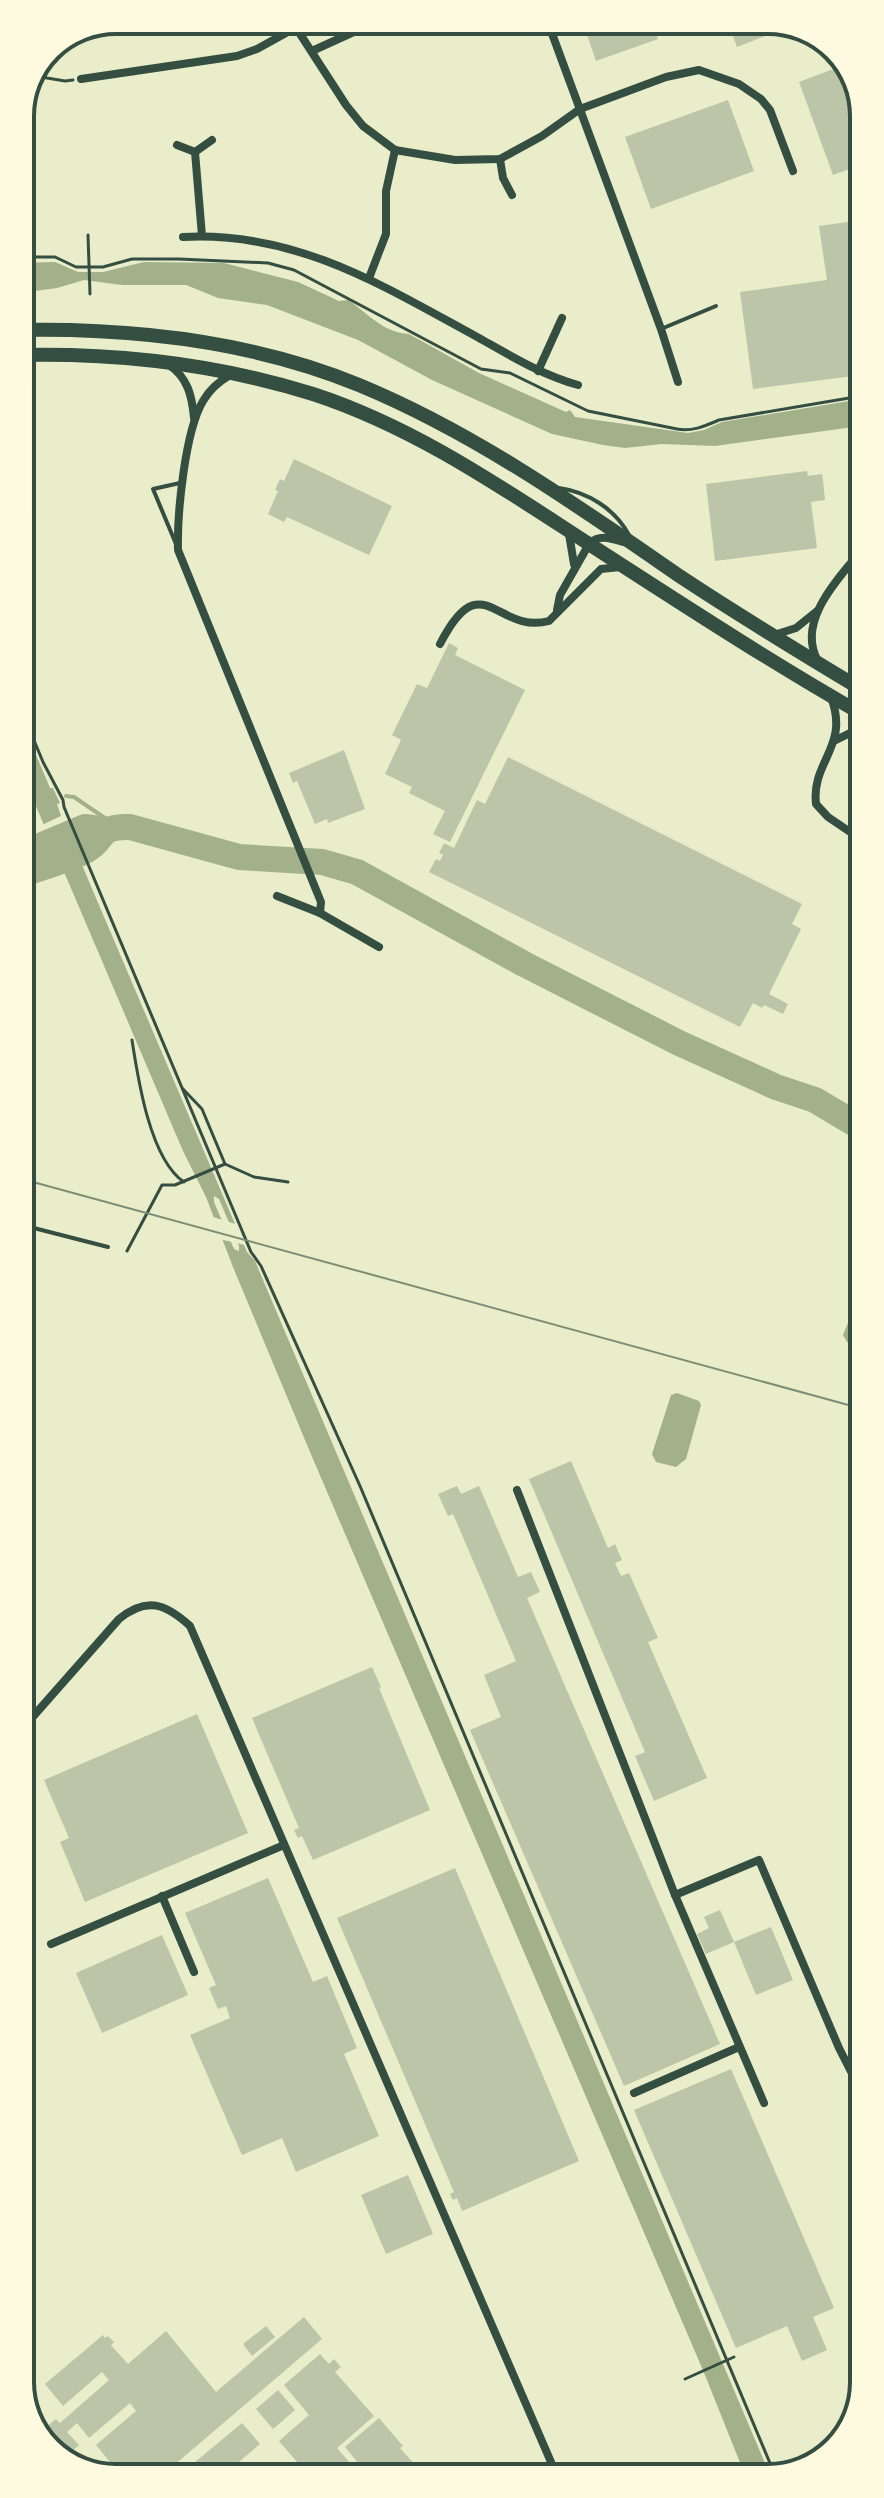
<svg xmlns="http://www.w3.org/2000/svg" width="884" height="2498" viewBox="0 0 884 2498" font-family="Lato,sans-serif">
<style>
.water{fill:#a3b18a;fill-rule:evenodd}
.pier{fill:#e9edc9}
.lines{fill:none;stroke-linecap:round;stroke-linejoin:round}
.stream{stroke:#a3b18a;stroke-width:4}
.river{stroke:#a3b18a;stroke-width:26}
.building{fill:#bcc5a7}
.path{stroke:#344e41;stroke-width:3}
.service{stroke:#344e41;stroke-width:4}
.minor{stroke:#344e41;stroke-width:8}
.trunk{stroke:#344e41;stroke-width:14}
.tram{stroke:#7c8e77;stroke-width:2}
.rim{fill:none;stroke:#344e41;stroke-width:4}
</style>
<rect width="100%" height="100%" fill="#e9edc9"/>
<g class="water">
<path d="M55,262L78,272H103L144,262L224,263L298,282L339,301L348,300C368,313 383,333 409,334L479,373L566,412L570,410L575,417L688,433L704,430L722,422L861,399V426L715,446L662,444L625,448L603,445L552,434L432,380L358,340L267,305L218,298L186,285H122L84,280L57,288L20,293V263Z"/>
<path d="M21,719L50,788H53L60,803L57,804L61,816L247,1252L255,1261L770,2475H745L705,2375L310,1452L233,1267L206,1197L183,1151L21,771ZM214,1196L219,1199L239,1246V1251L234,1249L214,1202Z"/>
<polygon points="855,1320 862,1320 862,1347 847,1342 843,1335 848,1323"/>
<polygon points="677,1393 699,1401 701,1405 686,1459 676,1467 656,1462 652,1454 671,1395"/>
</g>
<g class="pier">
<polygon points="65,814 86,862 60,875 40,826"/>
<polygon points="210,1216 242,1226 249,1246 219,1239"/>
</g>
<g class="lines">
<polyline class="stream" points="66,796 74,797 118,827"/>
<g class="river">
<polyline points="21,854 85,827 107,830"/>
<path d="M21,867L32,871C50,865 70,859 87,850C106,839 97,826 130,827L239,857L322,862L357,872L524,964L679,1043L776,1087L815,1100L862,1128"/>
</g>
</g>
<g class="building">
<polygon points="582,20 651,20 658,39 596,61"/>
<polygon points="727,20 775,20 791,26 737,47"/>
<polygon points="844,65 861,93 861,165 833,175 799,82"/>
<polygon points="728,100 754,171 651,209 625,137"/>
<polygon points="861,220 861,375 753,389 740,292 827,280 819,226"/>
<polygon points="294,459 392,506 369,555 287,517 284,522 268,514 278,491 275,490 280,479 284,481"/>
<polygon points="807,471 808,476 822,474 823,480 825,500 811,502 817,548 715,561 706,484"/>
<polygon points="449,643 458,648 455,655 525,690 450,842 433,834 445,811 409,793 412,787 385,774 401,740 392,735 417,684 427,688"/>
<polygon points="344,750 365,809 328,823 327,819 315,824 297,781 293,783 289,773"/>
<polygon points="508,757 802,904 792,924 801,929 769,994 788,1004 783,1014 764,1005 762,1008 753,1003 740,1027 429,872 436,859 440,861 443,855 439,853 444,843 454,848 477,800 485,804"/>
<polygon points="571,1461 608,1548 615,1544 622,1560 615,1563 621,1576 629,1573 658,1638 648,1642 707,1778 654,1801 635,1756 645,1752 529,1479"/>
<polygon points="457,1486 461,1494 479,1486 518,1577 531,1572 540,1592 527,1598 720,2044 624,2086 470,1730 501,1717 484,1675 516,1661 453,1514 448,1516 438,1494"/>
<polygon points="372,1667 381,1687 379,1688 430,1810 313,1860 302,1836 298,1838 294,1830 299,1828 252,1718"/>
<polygon points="197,1714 248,1833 85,1902 60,1842 69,1838 44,1780"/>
<polygon points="455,1868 579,2161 462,2211 457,2198 453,2200 450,2194 454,2192 337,1918"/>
<polygon points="268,1878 313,1982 327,1976 357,2048 344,2054 379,2136 296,2172 282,2138 242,2155 190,2035 230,2018 226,2006 218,2009 209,1988 216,1985 185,1913"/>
<polygon points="720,1910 734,1942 706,1954 697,1934 709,1928 704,1917"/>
<polygon points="771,1927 793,1980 756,1995 734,1942"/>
<polygon points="162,1935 188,1995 102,2033 76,1973"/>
<polygon points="731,2069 834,2308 813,2317 827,2350 802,2361 787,2326 736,2348 634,2110"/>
<polygon points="408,2175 433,2234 386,2254 361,2195"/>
<polygon points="304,2317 322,2339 159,2478 123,2478 96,2445 136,2411 130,2403 89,2438 77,2423 67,2432 79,2445 62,2460 57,2458 40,2432 56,2419 60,2423 109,2380 102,2372 63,2406 45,2384 103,2335 105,2338 108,2336 114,2342 111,2345 128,2364 166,2331 216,2392"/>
<polygon points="266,2326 275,2337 252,2356 243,2344"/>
<polygon points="320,2354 329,2364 334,2359 341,2367 335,2372 374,2416 337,2448 358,2472 352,2477 310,2477 279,2441 309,2415 284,2385"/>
<polygon points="278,2390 295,2410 273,2429 256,2409"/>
<polygon points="379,2418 403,2446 400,2448 425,2476 366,2477 368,2475 345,2447"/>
<polygon points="242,2423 260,2444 221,2477 177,2477"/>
</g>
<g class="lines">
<g class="path">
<polyline points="35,76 65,81 73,80"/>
<polyline points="88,235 90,294"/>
<path d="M20,257H55L76,267H103L132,259H179L268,263L294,270L481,369L510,373L588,411L677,429C692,432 705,426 719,420L861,396"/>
<polyline points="21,709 43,762 63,800 64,807 251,1252 261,1266 360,1486 775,2475"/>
<path d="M132,1040C138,1079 150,1159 184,1182"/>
<polyline points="183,1089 202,1109 225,1164"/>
<polyline points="127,1251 162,1185 175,1185 225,1164 254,1177 288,1182"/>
<polyline points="685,2379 734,2357"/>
</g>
<g class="service">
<polyline points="661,329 716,306"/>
<path d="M559,488C588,492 615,509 629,535"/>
<polyline points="176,544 153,489 180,483"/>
<polyline points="22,1225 108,1247"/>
</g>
<g class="minor">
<polyline points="291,20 346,105 363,126 395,150 455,160 500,159 542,136 580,109 666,77 699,70 739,84 761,99 770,110 793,171"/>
<polyline points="547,20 661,329 678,382"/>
<polyline points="312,51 380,20"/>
<polyline points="81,79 237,56 257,49 295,28"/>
<polyline points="177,145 195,152 202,236"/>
<polyline points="195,152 212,140"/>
<polyline points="500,159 503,178 512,195"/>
<path d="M183,237C297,231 383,286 479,338C511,356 542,375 578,385"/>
<polyline points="369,278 386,234 386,191 395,150"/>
<path d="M169,365C188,378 192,396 194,418"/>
<polyline points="538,371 562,318"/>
<path d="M230,375C218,382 210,389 203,401C185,431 177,514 178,550L321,902L320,913"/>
<polyline points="569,534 574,564"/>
<path d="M557,610L560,595L589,544C599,534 610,538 623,542"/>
<polyline points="774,635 796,628 817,611"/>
<path d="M440,644C482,562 496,635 549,621L601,569L620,567"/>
<path d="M818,661C796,622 837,580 861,551"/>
<path d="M831,697C850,747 811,761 816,804L828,817L862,840"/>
<polyline points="836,740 862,727"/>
<polyline points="277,896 320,913 379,947"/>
<polyline points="517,1490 675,1895 764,2103"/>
<path d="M22,1729L119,1619C147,1596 166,1604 190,1626L557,2476"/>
<polyline points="675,1895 759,1860 839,2048 864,2097"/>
<polyline points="162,1896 194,1972"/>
<polyline points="51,1944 284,1845"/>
<polyline points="634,2093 739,2047"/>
</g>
<g class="trunk">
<path d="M20,330C135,328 252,341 359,385C475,433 578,506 681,577C740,616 801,653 861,689"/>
<path d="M21,355C121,353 217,364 313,394C414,427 501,487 589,544C679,602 769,661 862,714"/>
</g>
<polyline class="tram" points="22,1179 863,1409"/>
</g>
<path d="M0 0H884V2498H0ZM116 34H768A82 82 0 0 1 850 116V2382A82 82 0 0 1 768 2464H116A82 82 0 0 1 34 2382V116A82 82 0 0 1 116 34Z" fill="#fefae0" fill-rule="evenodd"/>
<path class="rim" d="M116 34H768A82 82 0 0 1 850 116V2382A82 82 0 0 1 768 2464H116A82 82 0 0 1 34 2382V116A82 82 0 0 1 116 34Z"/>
</svg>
